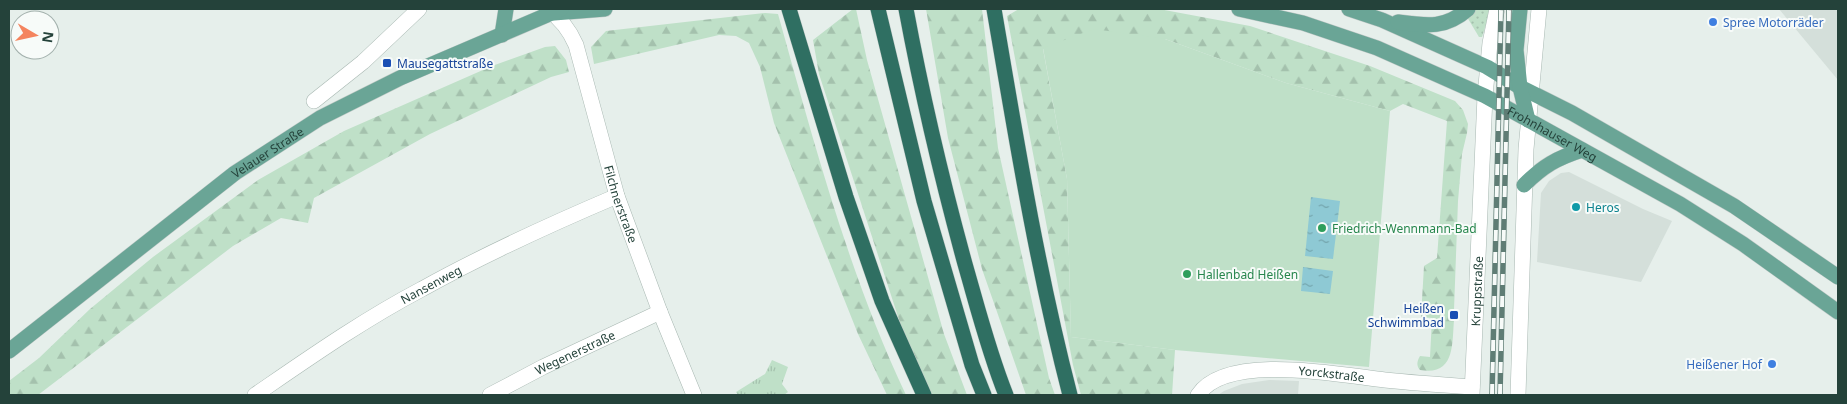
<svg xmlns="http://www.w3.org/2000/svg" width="1847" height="404" viewBox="0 0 1847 404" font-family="'Noto Sans',sans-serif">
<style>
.built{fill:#d4dfda}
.grass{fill:url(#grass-dots)}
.forest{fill:url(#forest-firs)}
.park{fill:url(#park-tufts)}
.garden{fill:#bfe0c8}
.water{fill:url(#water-ripples)}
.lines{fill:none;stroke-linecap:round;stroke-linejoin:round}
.minor-casing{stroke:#a8b8b2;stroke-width:16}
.major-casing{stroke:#c2cac8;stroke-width:16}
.highway-casing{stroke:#c2cac8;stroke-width:16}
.minor{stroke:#fff;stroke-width:15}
.major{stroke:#6aa596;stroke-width:15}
.highway{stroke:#2f6f62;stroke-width:15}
.rail-casing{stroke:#5f7d75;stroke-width:5.5}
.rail{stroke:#f7fbf9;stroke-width:4;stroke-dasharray:11;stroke-linecap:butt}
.shop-dot{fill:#3f7fe0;stroke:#f7fbf9;stroke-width:2}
.transit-dot{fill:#1a4fb4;stroke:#f7fbf9;stroke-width:2}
.culture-dot{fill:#0f9aa8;stroke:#f7fbf9;stroke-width:2}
.leisure-dot{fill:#2e9e5b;stroke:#f7fbf9;stroke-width:2}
.labels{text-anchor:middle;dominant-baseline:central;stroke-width:4;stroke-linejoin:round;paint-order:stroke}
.shop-label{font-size:12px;fill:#366cbe;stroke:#f7fbf9;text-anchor:start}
.transit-label{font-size:12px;fill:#164399;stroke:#f7fbf9;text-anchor:start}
.street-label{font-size:12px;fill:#24423a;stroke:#f7fbf9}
.culture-label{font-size:12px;fill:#0d838f;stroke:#f7fbf9;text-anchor:start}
.leisure-label{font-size:12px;fill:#27864d;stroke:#f7fbf9;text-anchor:start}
</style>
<defs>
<pattern id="grass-dots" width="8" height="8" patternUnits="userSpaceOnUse" patternTransform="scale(1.25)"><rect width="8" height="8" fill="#bfe0c8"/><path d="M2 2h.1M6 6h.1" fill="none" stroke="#a4c1ad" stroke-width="1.8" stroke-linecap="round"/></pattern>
<pattern id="forest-firs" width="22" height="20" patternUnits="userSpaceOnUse" patternTransform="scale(1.25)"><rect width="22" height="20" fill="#bfe0c8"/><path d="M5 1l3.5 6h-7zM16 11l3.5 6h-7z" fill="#a4c1ad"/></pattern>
<pattern id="park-tufts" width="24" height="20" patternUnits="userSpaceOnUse" patternTransform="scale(1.25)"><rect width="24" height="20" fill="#bfe0c8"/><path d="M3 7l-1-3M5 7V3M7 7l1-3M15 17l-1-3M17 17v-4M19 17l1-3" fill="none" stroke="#a4c1ad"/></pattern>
<pattern id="water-ripples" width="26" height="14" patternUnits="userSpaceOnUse" patternTransform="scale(1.25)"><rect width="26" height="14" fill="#8ec9d4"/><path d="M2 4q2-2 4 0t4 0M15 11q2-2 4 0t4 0" fill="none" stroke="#74a5ad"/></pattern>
</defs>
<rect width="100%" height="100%" fill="#e6efeb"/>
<g class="built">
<polygon points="1779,9 1838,9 1838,80"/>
<polygon points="1569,172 1643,209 1672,221 1641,282 1537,262 1541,193 1549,181 1561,173"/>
<polygon points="1269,380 1299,381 1298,395 1218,395 1224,391 1242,384"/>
</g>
<polygon class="grass" points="1477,9 1491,9 1482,37 1479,37 1467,17"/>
<g class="forest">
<polygon points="853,9 856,9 867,60 944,334 967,395 932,395 904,335 819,74 813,40"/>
<polygon points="926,9 982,9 998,148 1049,378 1055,395 1026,395 982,269 948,138"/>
<path d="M1019,9H1159L1250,26L1370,66L1455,101L1463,110L1468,124L1467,133L1462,154L1458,201L1454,310H1451L1450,320H1454C1452,345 1455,376 1420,370C1416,366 1417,361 1420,356L1430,357L1432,318L1421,317L1424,266L1437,258L1447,121L1403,104L1390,111L1286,83L1165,39L1043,49L1067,179L1071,337L1175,350L1172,395H1081L1073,365L1007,16Z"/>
<path d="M765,13L778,14C814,143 849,275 906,395H887L858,334L774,123L760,67L749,43L736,36L719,35L594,64L591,47L606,31Z"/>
<polygon points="555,46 566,60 569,72 551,77 430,134 314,198 308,223 281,218 233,246 38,395 9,395 9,381 39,358 90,309 153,257 258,180 344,131 492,66 545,47"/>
</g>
<polygon class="park" points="772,360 788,367 782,384 788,392 784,395 738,395 736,392 765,374"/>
<polygon class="garden" points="1094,29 1165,39 1286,83 1390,111 1369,367 1175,350 1071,337 1067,179 1043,48"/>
<g class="water">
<polygon points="1311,197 1340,201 1333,259 1305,256"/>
<polygon points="1303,267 1333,271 1330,294 1301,291"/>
</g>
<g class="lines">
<g class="minor-casing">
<g id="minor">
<path id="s1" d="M547,9C560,18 570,31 576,45L617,196L660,312L694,395"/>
<polyline points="314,101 363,62 419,9"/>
<path id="s2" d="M255,395C309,358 363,320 422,289C485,254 551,224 617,196"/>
<path id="s3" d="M490,395L543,367L660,312"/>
<path id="s4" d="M1198,395C1226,352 1341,375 1385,380C1414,383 1443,385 1472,387"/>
<path id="s5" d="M1472,395L1485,96L1490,43L1497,9"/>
<polyline points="1518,395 1526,149 1539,9"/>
</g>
</g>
<g class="major-casing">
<g id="major">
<path id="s6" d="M1239,9L1303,23L1377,48L1485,96L1680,204L1743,244L1838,312"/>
<polyline points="1349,9 1382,20 1487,67 1520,87 1572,113 1734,206 1838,277"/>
<polyline points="1520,9 1516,50 1520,87 1528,120"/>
<polyline points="554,13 605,9"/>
<path d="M1398,22C1427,26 1445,29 1468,9"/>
<polyline points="502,35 506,9"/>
<path d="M1524,185C1543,166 1557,158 1582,150"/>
<path id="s7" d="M9,351L235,173L320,118L400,78L561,9"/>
</g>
</g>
<g class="highway-casing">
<g id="highway">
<polyline points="789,9 846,197 882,301 924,395"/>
<polyline points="878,9 924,201 972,365 984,395"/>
<path d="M906,9C922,95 942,180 965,264C978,309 989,353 1006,395"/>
<path d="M994,9C1016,138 1037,268 1070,395"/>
</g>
</g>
<use href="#minor" class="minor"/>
<use href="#major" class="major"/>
<use href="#highway" class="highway"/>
<g class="rail-casing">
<g id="rail">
<polyline points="1492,395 1501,9"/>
<polyline points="1500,395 1509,9"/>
</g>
</g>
<use href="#rail" class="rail"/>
</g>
<g class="shop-dot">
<circle cx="1713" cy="22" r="5"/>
<circle cx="1772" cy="364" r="5"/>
</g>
<g class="transit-dot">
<rect x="382" y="58" width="10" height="10" rx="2.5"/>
<rect x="1449" y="310" width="10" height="10" rx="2.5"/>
</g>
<circle class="culture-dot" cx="1576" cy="207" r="5"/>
<g class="leisure-dot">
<circle cx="1322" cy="228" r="5"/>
<circle cx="1187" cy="274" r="5"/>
</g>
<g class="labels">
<g class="shop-label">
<text x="1723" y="22">Spree Motorräder</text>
<text x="1762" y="364" text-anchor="end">Heißener Hof</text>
</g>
<g class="transit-label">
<text x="397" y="63">Mausegattstraße</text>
<text x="1444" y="308" text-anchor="end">Heißen<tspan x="1444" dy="14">Schwimmbad</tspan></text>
</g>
<g class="street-label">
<text stroke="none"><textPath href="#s6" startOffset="339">Frohnhauser Weg</textPath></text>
<text stroke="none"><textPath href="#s7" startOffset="326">Velauer Straße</textPath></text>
<text stroke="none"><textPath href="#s1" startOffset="212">Filchnerstraße</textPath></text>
<text stroke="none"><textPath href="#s2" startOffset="208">Nansenweg</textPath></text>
<text stroke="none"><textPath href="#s5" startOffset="104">Kruppstraße</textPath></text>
<text stroke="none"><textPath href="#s3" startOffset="95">Wegenerstraße</textPath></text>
<text stroke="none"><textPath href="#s4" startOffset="141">Yorckstraße</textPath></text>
</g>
<g class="culture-label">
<text x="1586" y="207">Heros</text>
</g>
<g class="leisure-label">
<text x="1332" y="228">Friedrich-Wennmann-Bad</text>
<text x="1197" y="274">Hallenbad Heißen</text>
</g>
</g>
<rect width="1847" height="404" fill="none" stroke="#24423a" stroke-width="20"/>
<g transform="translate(35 35) rotate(99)"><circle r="24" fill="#f7fbf9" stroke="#a3b1ad"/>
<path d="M0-4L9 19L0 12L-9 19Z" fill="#f4845f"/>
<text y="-8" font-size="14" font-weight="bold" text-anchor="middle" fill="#24423a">N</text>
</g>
</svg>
